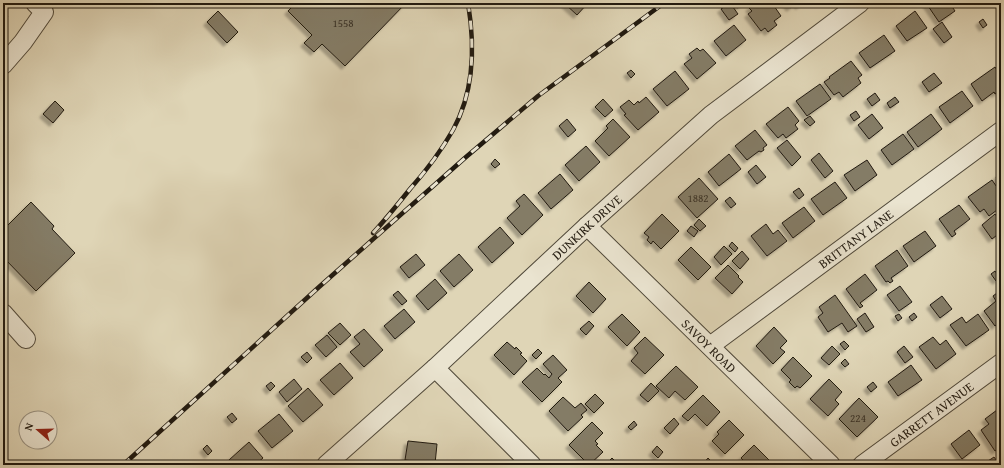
<svg xmlns="http://www.w3.org/2000/svg" width="1004" height="468" viewBox="0 0 1004 468" font-family="'Gentium Book Plus',serif">
<style>
.building{fill:#847b66;stroke:#211a10;filter:url(#shadow)}
.lines{fill:none;stroke-linecap:round;stroke-linejoin:round}
.minor-casing{stroke:#50493a;stroke-width:20}
.minor{stroke:#eae4d0;stroke-width:18}
.rail-casing{stroke:#211a10;stroke-width:4.5}
.rail{stroke:#eae4d0;stroke-width:3;stroke-dasharray:9;stroke-linecap:butt}
.labels{text-anchor:middle;dominant-baseline:central;stroke-width:3;stroke-linejoin:round;paint-order:stroke}
.number-label{font-size:11px;fill:#3a3226}
.street-label{font-size:13px;fill:#211a10;stroke:#eae4d0}
</style>
<defs>
<filter id="shadow"><feDropShadow dx="-3.5" dy="3.5" stdDeviation="1" flood-color="#0004"/></filter>
</defs>
<rect width="100%" height="100%" fill="#dfd5b6"/>
<filter id="stains"><feTurbulence type="fractalNoise" baseFrequency=".005" numOctaves="4"/><feColorMatrix values="0 0 0 0 .2 0 0 0 0 .09 0 0 0 0 .02 0 0 0 .5 -.17"/></filter>
<radialGradient id="worn" r=".72"><stop offset=".6" stop-color="#630" stop-opacity="0"/><stop offset="1" stop-color="#630" stop-opacity=".3"/></radialGradient>
<g class="building">
<polygon points="296,3 406,3 345,66 322,44 314,52 304,43 312,35 288,11"/>
<polygon points="564,3 588,3 577,15"/>
<polygon points="730,3 738,14 729,20 721,9"/>
<polygon points="733,3 744,3 737,8"/>
<polygon points="755,3 760,3 761,4 763,3 772,3 781,16 774,21 777,25 768,32 765,28 761,31 748,14 752,11 749,8"/>
<polygon points="786,3 803,3 799,6 796,3 790,8"/>
<polygon points="926,3 954,3 956,6 953,8 955,11 939,22"/>
<polygon points="3,11 8,17 3,22"/>
<polygon points="218,11 238,32 227,43 207,22"/>
<polygon points="915,11 927,28 907,41 896,26"/>
<polygon points="983,19 987,25 983,28 979,22"/>
<polygon points="942,22 952,37 944,43 933,29"/>
<polygon points="734,25 746,40 726,56 714,41"/>
<polygon points="884,35 895,51 870,68 859,53"/>
<polygon points="697,48 700,51 703,49 716,63 697,79 684,64 692,58 689,54"/>
<polygon points="851,61 862,75 858,78 861,83 843,97 839,92 834,95 824,82 830,78 829,77"/>
<polygon points="995,67 1001,76 1001,90 995,94 994,92 982,101 971,84"/>
<polygon points="631,70 635,74 631,78 627,73"/>
<polygon points="675,71 689,89 667,106 653,89"/>
<polygon points="934,73 942,83 929,92 922,82"/>
<polygon points="820,84 831,99 807,116 796,101"/>
<polygon points="962,91 973,106 950,123 939,107"/>
<polygon points="875,93 880,100 872,106 867,99"/>
<polygon points="646,97 659,112 638,130 624,115 626,114 620,107 629,100 634,105 638,101 639,103"/>
<polygon points="895,97 899,102 890,108 887,103"/>
<polygon points="603,99 613,110 605,117 595,107"/>
<polygon points="55,101 64,110 53,123 43,114"/>
<polygon points="788,107 799,121 795,125 798,129 786,138 783,134 778,138 766,124"/>
<polygon points="856,111 860,117 854,121 850,115"/>
<polygon points="872,114 883,128 869,139 858,125"/>
<polygon points="931,114 942,129 918,147 907,132"/>
<polygon points="810,116 815,122 810,126 804,120"/>
<polygon points="567,119 576,130 568,137 559,126"/>
<polygon points="613,119 630,137 609,156 595,141 608,128 606,126"/>
<polygon points="755,130 767,145 763,148 764,150 761,152 759,151 747,160 735,146"/>
<polygon points="903,134 914,149 892,165 881,150"/>
<polygon points="787,140 801,157 792,166 777,148"/>
<polygon points="586,146 600,162 579,181 565,165"/>
<polygon points="819,153 833,171 825,178 811,160"/>
<polygon points="729,154 741,169 719,186 708,172"/>
<polygon points="495,159 500,164 495,168 491,164"/>
<polygon points="867,160 877,175 855,191 844,175"/>
<polygon points="756,165 766,177 757,184 748,172"/>
<polygon points="1001,173 1001,184 996,177"/>
<polygon points="560,174 573,190 551,209 538,193"/>
<polygon points="699,178 718,199 697,218 678,197"/>
<polygon points="992,180 1001,193 1001,207 989,216 984,209 980,212 968,197"/>
<polygon points="835,182 847,198 823,215 811,199"/>
<polygon points="799,188 804,195 799,199 793,192"/>
<polygon points="524,194 543,215 522,235 507,218 520,206 516,201"/>
<polygon points="730,197 736,204 731,208 725,201"/>
<polygon points="31,202 54,226 52,229 75,253 36,291 3,257 3,230"/>
<polygon points="959,205 970,219 954,231 956,234 952,237 939,219"/>
<polygon points="804,207 815,221 793,238 782,223"/>
<polygon points="662,214 679,231 661,249 653,241 651,244 647,240 649,237 644,233"/>
<polygon points="995,214 1001,222 1001,232 992,239 982,225"/>
<polygon points="699,219 706,226 700,231 694,225"/>
<polygon points="766,224 773,234 778,230 787,241 767,256 751,236"/>
<polygon points="691,226 698,231 694,237 687,231"/>
<polygon points="500,227 514,243 492,263 478,247"/>
<polygon points="925,231 936,246 914,262 903,246"/>
<polygon points="732,242 738,248 735,252 729,246"/>
<polygon points="724,246 732,254 721,265 714,257"/>
<polygon points="691,247 711,267 698,280 678,260"/>
<polygon points="897,250 908,266 891,278 893,281 890,283 888,281 886,282 875,266"/>
<polygon points="742,251 749,259 740,269 732,261"/>
<polygon points="416,254 425,265 409,278 400,267"/>
<polygon points="459,254 473,270 454,287 440,271"/>
<polygon points="728,265 739,276 738,277 743,282 732,294 715,278"/>
<polygon points="995,271 1000,278 996,281 991,274"/>
<polygon points="865,274 877,290 860,303 863,306 860,308 846,289"/>
<polygon points="435,279 447,293 428,310 416,296"/>
<polygon points="589,282 606,299 593,313 576,296"/>
<polygon points="900,286 912,302 899,311 887,295"/>
<polygon points="1001,290 1001,321 995,326 984,311 996,301 993,296"/>
<polygon points="398,291 407,301 402,305 393,295"/>
<polygon points="835,295 857,326 848,332 842,323 828,332 818,317 823,313 819,307"/>
<polygon points="942,296 952,309 940,318 930,305"/>
<polygon points="404,309 415,322 395,339 384,326"/>
<polygon points="865,313 874,327 866,332 857,319"/>
<polygon points="914,313 917,317 912,321 909,317"/>
<polygon points="622,314 640,332 627,346 608,327"/>
<polygon points="899,314 902,318 898,321 895,316"/>
<polygon points="978,314 989,330 966,346 950,325 962,317 966,323"/>
<polygon points="589,321 594,326 586,335 580,329"/>
<polygon points="340,323 351,335 340,345 328,333"/>
<polygon points="774,327 787,341 780,348 785,352 773,364 756,346"/>
<polygon points="364,329 383,350 364,367 350,352 360,344 354,337"/>
<polygon points="327,335 337,347 326,357 315,345"/>
<polygon points="645,337 664,355 645,374 631,361 638,353 634,348"/>
<polygon points="933,337 940,345 946,340 956,354 936,369 919,347"/>
<polygon points="844,341 849,346 845,350 840,344"/>
<polygon points="507,342 515,349 516,347 522,353 520,354 527,361 514,375 494,355"/>
<polygon points="832,346 840,354 829,365 821,358"/>
<polygon points="904,346 913,357 905,363 897,352"/>
<polygon points="538,349 542,353 536,359 532,355"/>
<polygon points="307,352 312,358 307,363 301,357"/>
<polygon points="553,355 567,370 558,378 562,382 542,402 522,382 537,368 544,375 545,374 549,378 552,374 543,364"/>
<polygon points="793,357 812,376 800,388 797,386 795,388 789,382 791,380 781,370"/>
<polygon points="845,359 849,364 845,367 841,363"/>
<polygon points="340,363 353,378 334,395 320,380"/>
<polygon points="911,365 922,380 898,396 888,382"/>
<polygon points="676,366 698,387 685,400 675,391 669,398 656,386"/>
<polygon points="294,379 302,389 287,402 279,392"/>
<polygon points="829,379 842,392 835,400 839,404 828,416 810,399"/>
<polygon points="271,382 275,386 270,391 266,386"/>
<polygon points="873,382 877,387 871,392 867,387"/>
<polygon points="651,383 659,391 648,402 640,395"/>
<polygon points="308,388 323,405 303,422 288,406"/>
<polygon points="595,394 604,403 594,413 585,404"/>
<polygon points="703,395 720,412 707,426 695,414 688,421 682,416"/>
<polygon points="563,397 575,408 581,403 587,410 581,415 583,417 568,431 549,411"/>
<polygon points="859,398 878,417 857,437 839,419"/>
<polygon points="1001,407 1001,447 995,451 981,430 989,424 985,419"/>
<polygon points="232,413 237,419 232,423 227,417"/>
<polygon points="279,414 293,431 272,448 258,431"/>
<polygon points="674,418 679,424 670,434 664,428"/>
<polygon points="729,420 744,435 725,454 712,441 719,434 717,432"/>
<polygon points="634,421 637,425 631,430 628,427"/>
<polygon points="592,422 603,433 595,441 598,444 596,445 603,452 589,465 569,445"/>
<polygon points="969,430 980,445 962,459 951,444"/>
<polygon points="408,441 437,444 435,464 405,460"/>
<polygon points="249,442 263,458 255,465 233,465 229,460"/>
<polygon points="207,445 212,451 208,455 203,449"/>
<polygon points="754,445 772,463 770,465 748,465 741,458"/>
<polygon points="657,446 663,452 658,458 652,452"/>
<polygon points="994,457 1000,465 982,465"/>
<polygon points="612,458 619,465 605,465"/>
<polygon points="708,458 715,465 702,465"/>
</g>
<g class="lines">
<g class="minor-casing">
<g id="minor">
<polyline points="3,65 23,42 44,12 35,3"/>
<path id="s1" d="M587,226L831,465"/>
<polyline points="3,313 26,339"/>
<path id="s2" d="M710,346L1001,131"/>
<polyline points="435,368 532,465"/>
<path id="s3" d="M326,465L435,368L587,226L711,115L860,3"/>
<path id="s4" d="M862,465L1001,363"/>
</g>
</g>
<use href="#minor" class="minor"/>
<g class="rail-casing">
<g id="rail">
<path d="M373,233C386,219 398,204 410,189C426,171 441,151 453,130C474,92 475,45 468,3"/>
<polyline points="123,465 319,287 466,157 538,96 664,3"/>
</g>
</g>
<use href="#rail" class="rail"/>
</g>
<g class="labels">
<g class="number-label">
<text x="343" y="23">1558</text>
<text x="698" y="198">1882</text>
<text x="858" y="418">224</text>
</g>
<g class="street-label">
<text stroke="none"><textPath href="#s3" startOffset="353">DUNKIRK DRIVE</textPath></text>
<text stroke="none"><textPath href="#s2" startOffset="181">BRITTANY LANE</textPath></text>
<text stroke="none"><textPath href="#s1" startOffset="171">SAVOY ROAD</textPath></text>
<text stroke="none"><textPath href="#s4" startOffset="86">GARRETT AVENUE</textPath></text>
</g>
</g>
<rect width="1004" height="468" fill="none" stroke="#dfd5b6" stroke-width="16"/>
<rect x="4" y="4" width="996" height="460" fill="none" stroke="#211a10" stroke-width="2"/>
<rect x="8" y="8" width="988" height="452" fill="none" stroke="#211a10"/>
<g transform="translate(38 430) rotate(290)"><circle r="19" fill="#eae4d0" stroke="#9a9383"/>
<path d="M0-3L7 15L0 10L-7 15Z" fill="#8f2418"/>
<text y="-6" font-size="11" font-weight="bold" text-anchor="middle" fill="#211a10">N</text>
</g>
<rect width="100%" height="100%" filter="url(#stains)"/>
<rect width="100%" height="100%" fill="url(#worn)"/>
</svg>
